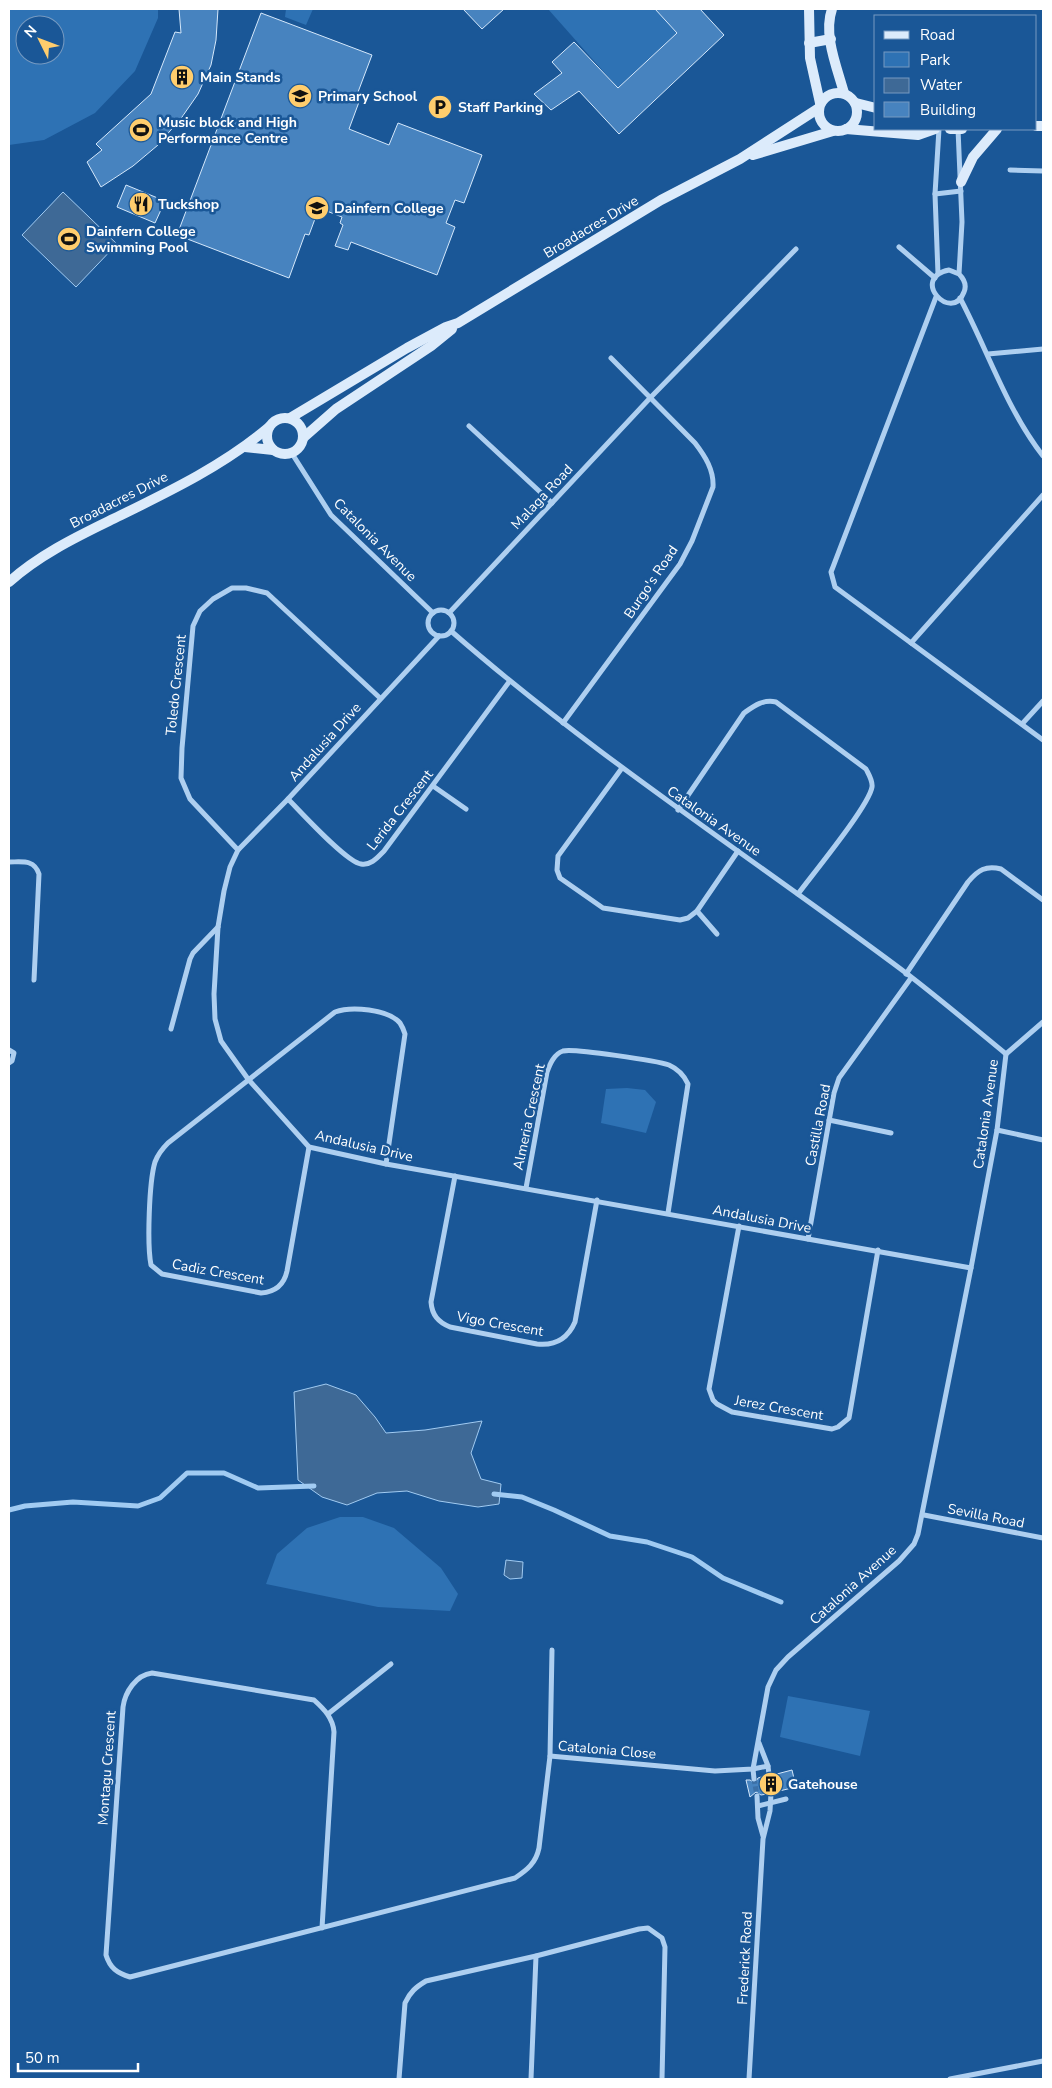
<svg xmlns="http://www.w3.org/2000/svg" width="1052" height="2088" viewBox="0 0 1052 2088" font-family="'Nunito Sans',sans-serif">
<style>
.green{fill:#2e72b4;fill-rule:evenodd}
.water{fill:#3e6996;stroke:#a1cbf2}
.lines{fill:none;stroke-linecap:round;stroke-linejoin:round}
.stream{stroke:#a1cbf2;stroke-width:5}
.building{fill:#4783bf;stroke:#d5e8fb}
.street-tunnel{stroke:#3c70a7;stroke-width:5;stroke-dasharray:5 2.5;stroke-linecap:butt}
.street{stroke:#aecff0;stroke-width:5}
.secondary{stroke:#dcebfb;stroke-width:10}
.labels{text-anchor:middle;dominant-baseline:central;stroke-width:5;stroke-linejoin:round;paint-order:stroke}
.poi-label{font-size:14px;font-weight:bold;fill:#fff;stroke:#1a5797;text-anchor:start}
.street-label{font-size:14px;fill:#fff;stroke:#1a5797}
</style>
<rect width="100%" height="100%" fill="#1a5797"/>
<g class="green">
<path d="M9,9H158V18L135,71L95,113L44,140L9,145ZM25,25H55V55H25Z"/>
<polygon points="286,9 313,9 306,25 285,17"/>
<polygon points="548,9 655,9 677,33 618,88"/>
<polygon points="627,1088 645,1090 656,1102 646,1133 601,1123 606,1089"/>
<polygon points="340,1517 363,1517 394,1528 441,1568 458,1594 450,1611 378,1607 266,1584 277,1554 307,1528"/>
<polygon points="788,1696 870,1711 860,1756 780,1737"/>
</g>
<g class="water">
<polygon points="63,192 117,244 76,287 22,235"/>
<polygon points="326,1384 356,1395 375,1417 386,1433 425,1430 482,1421 471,1453 481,1479 501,1484 499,1504 478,1507 439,1501 407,1491 377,1493 347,1505 322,1497 298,1480 294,1392"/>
<polygon points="506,1560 523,1562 522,1578 510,1579 504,1575"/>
</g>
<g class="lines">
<g class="stream">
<polyline points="494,1494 522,1497 554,1510 610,1536 647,1542 692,1557 723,1578 781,1602"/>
<polyline points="9,1510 25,1506 73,1502 138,1506 160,1498 187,1473 224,1473 258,1488 314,1486"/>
</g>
</g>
<g class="building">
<polygon points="179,9 218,9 216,40 211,65 198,94 182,117 158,145 133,166 101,187 87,162 102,150 96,144 151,94 175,32 181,33"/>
<polygon points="463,9 504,9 482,29"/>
<polygon points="655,9 700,9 724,35 619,134 579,91 551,110 534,94 562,73 552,62 574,42 618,88 677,33"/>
<polygon points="261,13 372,55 355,100 359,102 349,129 389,145 398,123 482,155 464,203 455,200 446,223 455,227 437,275 351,242 348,250 335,246 343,225 340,223 342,217 319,208 309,235 305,234 289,278 177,235"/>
<polygon points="126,185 165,201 155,223 117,207"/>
<polygon points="792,1770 796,1787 775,1792 771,1789 767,1794 761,1795 756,1792 750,1797 746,1780 750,1780 755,1783 758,1778 765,1776 770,1779 773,1775"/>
</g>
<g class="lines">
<g class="street-tunnel">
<polyline points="769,1775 771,1793"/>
<polyline points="754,1779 757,1796"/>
</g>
<g class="street">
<path d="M958,129L962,222L959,274C964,279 967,285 964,292C952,324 909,278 949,270L959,274"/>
<polyline points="1010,170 1043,171"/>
<polyline points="935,194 961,191"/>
<polyline points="899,247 935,278"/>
<polyline points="938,274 935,194 939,129"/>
<polyline points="936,297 833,567 831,572 835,587 1043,740"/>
<path d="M960,298C988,351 1006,408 1043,456"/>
<polyline points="988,354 1043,349"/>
<polyline points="469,426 552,503"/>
<polyline points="291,452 331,515 433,613"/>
<circle cx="441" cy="623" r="13"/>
<polyline points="449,613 651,397 796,249"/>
<path d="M451,631C594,756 754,859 906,973C940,999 973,1027 1006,1054"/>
<polyline points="439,636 288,799 238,850 230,867 224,891 218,927 214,994 215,1019 221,1041 248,1079 309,1147 386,1164 971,1268"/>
<polyline points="911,643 1043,495"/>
<path d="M563,723L680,564L692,541L713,487C714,470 705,456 695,443L611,358"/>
<polyline points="1022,724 1043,701"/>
<polyline points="622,768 558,856 557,870 560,878 603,908 680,920 688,918 697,911 738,851"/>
<polyline points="433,786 466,809"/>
<path d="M288,799C301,812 346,862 361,864C371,866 378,857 384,851L509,682"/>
<path d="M678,810L744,713C754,706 763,699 776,702L866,769C869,775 873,781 872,787C869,806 812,875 798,894"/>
<polyline points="238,850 190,799 181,778 182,748 193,626 200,611 213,599 232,588 246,588 267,593 380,698"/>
<path d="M9,862C22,862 34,859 39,874L34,980"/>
<polyline points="697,911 717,934"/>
<path d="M906,974L968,882C978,870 986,865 1001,869L1043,900"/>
<polyline points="171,1029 190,959 193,953 218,927"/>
<polyline points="9,1050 14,1053 12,1061 9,1063"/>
<polyline points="1006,1054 1043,1022"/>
<polyline points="829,1120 891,1133"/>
<polyline points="997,1130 1043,1140"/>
<path d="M309,1147L287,1271C284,1285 275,1292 261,1293L162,1274L151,1265C147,1245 149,1182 155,1162C158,1154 162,1149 168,1143L335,1012C351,1006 388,1009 400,1023C402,1026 404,1031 405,1034L386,1164"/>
<path d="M455,1176L431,1302C432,1315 438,1322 450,1327L537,1344C555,1346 568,1338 575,1322L597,1200"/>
<path d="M526,1188L547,1072C550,1064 554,1054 563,1051C573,1048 658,1061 669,1065C678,1069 684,1075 688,1084L668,1213"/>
<polyline points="739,1226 709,1389 713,1400 717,1404 732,1412 832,1429 838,1427 849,1418 878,1250"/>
<polyline points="808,1239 834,1093 839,1078 911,978"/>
<polyline points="924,1515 1043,1538"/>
<polyline points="328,1714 391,1664"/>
<polyline points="759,1743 768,1766 769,1775"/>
<polyline points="550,1756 715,1771 753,1769 768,1766"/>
<polyline points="754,1779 753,1769 768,1687 776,1670 788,1657 899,1561 914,1544 918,1534 971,1268 997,1130 1006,1054"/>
<polyline points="757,1796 758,1818 763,1836"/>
<polyline points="758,1806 786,1799"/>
<path d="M322,1928L334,1732C333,1718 324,1709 314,1700L152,1673C136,1675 125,1692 123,1707L106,1955C110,1968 117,1973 130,1977L515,1878C527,1870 536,1863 539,1848L550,1756L552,1650"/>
<path d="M399,2079L405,2003C410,1992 416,1987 426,1981L536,1956L639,1929L648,1928L662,1938L665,1947L662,2079"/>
<polyline points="531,2079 536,1956"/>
<polyline points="749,2079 763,1839 770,1811 771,1793"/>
<polyline points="950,2079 1043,2061"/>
</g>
<g class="secondary">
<polyline points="809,9 810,58 820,103"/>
<path d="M832,9C823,35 837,67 844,93"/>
<polyline points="809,43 831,39"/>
<circle cx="838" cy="112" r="19"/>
<polyline points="856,103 876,108"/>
<polyline points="1036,126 1043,126"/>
<polyline points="846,129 918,135 935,129"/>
<polyline points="950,129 962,129"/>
<polyline points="753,155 833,131"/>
<polyline points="961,182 973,157 997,129"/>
<polyline points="290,418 407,348 446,327 458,323 661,200 740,159 819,108"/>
<circle cx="285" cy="436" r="18"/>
<polyline points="303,438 336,409 431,346 452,329"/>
<polyline points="245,447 273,450"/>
<path d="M9,582C38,556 74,538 109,521C164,494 222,467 269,427"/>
</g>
</g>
<defs>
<g id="building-disc" transform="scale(1.25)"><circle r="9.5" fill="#ffcd6d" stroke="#1a5797"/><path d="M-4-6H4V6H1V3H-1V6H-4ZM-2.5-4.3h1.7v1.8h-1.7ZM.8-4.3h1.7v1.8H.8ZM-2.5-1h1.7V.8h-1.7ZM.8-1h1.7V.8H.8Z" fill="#111"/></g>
<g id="school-disc" transform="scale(1.25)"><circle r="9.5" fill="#ffcd6d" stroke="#1a5797"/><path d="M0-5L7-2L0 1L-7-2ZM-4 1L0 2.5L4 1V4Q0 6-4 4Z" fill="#111"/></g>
<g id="parking-disc" transform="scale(1.25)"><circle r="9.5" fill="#ffcd6d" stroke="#1a5797"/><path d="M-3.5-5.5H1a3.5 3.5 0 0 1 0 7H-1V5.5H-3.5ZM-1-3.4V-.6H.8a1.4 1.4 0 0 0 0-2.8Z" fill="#111"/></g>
<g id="stadium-disc" transform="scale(1.25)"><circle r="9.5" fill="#ffcd6d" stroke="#1a5797"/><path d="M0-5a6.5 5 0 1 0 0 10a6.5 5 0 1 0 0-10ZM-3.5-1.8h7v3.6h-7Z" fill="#111"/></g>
<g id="restaurant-disc" transform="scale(1.25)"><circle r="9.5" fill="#ffcd6d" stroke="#1a5797"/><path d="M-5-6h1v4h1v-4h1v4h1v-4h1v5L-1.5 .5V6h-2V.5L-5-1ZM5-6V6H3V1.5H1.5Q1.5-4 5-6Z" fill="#111"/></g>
</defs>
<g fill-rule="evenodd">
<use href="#building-disc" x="182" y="77"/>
<use href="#school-disc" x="300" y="96"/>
<use href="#parking-disc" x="440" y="107"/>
<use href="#stadium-disc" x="141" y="130"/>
<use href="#restaurant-disc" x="141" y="204"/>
<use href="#school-disc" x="317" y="208"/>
<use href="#stadium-disc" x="69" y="239"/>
<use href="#building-disc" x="771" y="1784"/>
</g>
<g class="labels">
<g class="poi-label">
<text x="200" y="77">Main Stands</text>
<text x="318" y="96">Primary School</text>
<text x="458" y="107">Staff Parking</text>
<text x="158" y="122">Music block and High<tspan x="158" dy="16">Performance Centre</tspan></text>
<text x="158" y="204">Tuckshop</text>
<text x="334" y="208">Dainfern College</text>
<text x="86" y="231">Dainfern College<tspan x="86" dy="16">Swimming Pool</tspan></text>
<text x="788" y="1784">Gatehouse</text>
</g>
<g class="street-label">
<text transform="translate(591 227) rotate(-31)">Broadacres Drive</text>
<text transform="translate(542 497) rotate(-47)">Malaga Road</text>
<text transform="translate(119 500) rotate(-27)">Broadacres Drive</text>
<text transform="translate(375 540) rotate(45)">Catalonia Avenue</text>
<text transform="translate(651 582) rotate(-56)">Burgo's Road</text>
<text transform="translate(176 685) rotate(-84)">Toledo Crescent</text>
<text transform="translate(325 742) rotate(-48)">Andalusia Drive</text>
<text transform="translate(400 810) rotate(-52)">Lerida Crescent</text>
<text transform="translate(714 821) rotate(35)">Catalonia Avenue</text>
<text transform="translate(986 1114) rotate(-82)">Catalonia Avenue</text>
<text transform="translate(529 1117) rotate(-78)">Almeria Crescent</text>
<text transform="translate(818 1125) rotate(-79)">Castilla Road</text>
<text transform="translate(364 1146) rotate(13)">Andalusia Drive</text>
<text transform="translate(762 1219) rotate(11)">Andalusia Drive</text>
<text transform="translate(218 1272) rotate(10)">Cadiz Crescent</text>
<text transform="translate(500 1324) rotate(10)">Vigo Crescent</text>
<text transform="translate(779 1408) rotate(10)">Jerez Crescent</text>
<text transform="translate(986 1516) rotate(11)">Sevilla Road</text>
<text transform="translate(853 1585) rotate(-42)">Catalonia Avenue</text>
<text transform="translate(607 1750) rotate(5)">Catalonia Close</text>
<text transform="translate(107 1768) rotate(-86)">Montagu Crescent</text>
<text transform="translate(745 1958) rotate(-87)">Frederick Road</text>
</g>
</g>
<rect width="1052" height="2088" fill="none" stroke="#ffffff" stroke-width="20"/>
<rect x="874" y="15" width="162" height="115" fill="#1a5797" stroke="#769ac1"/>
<rect x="884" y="31" width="25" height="8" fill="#dcebfb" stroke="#769ac1"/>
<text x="920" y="40" font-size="15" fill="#ffffff">Road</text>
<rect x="884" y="52" width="25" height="15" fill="#2e72b4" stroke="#769ac1"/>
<text x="920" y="65" font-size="15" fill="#ffffff">Park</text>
<rect x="884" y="78" width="25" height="15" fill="#3e6996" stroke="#769ac1"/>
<text x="920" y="90" font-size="15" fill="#ffffff">Water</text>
<rect x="884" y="102" width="25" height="15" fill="#4783bf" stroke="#769ac1"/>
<text x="920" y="115" font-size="15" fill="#ffffff">Building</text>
<g transform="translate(40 40) rotate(312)"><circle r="24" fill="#1a5797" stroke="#769ac1"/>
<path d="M0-4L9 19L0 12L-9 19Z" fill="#ffcd6d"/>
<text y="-8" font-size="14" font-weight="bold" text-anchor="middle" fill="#ffffff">N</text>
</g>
<path d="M18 2063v8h120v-8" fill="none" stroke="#ffffff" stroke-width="2.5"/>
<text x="25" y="2063" font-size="15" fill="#ffffff" stroke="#1a5797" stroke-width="4" paint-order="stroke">50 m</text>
</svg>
